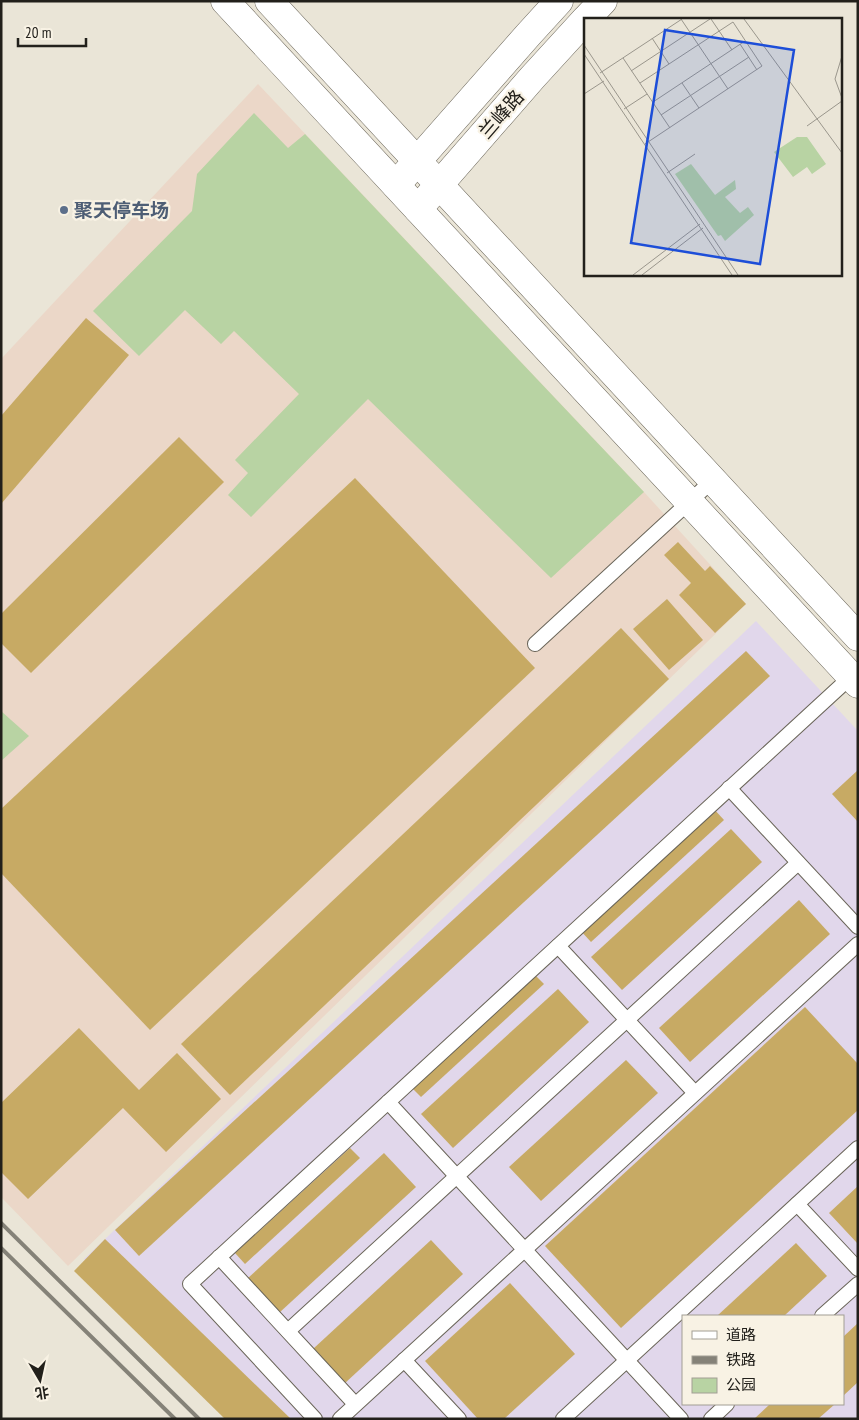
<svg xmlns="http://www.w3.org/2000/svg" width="859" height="1420" viewBox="0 0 859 1420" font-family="'PT Sans Narrow','Noto Sans SC',sans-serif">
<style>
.commercial{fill:#e1d7eb;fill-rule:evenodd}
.industrial{fill:#ebd7c8}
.green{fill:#b8d3a3}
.building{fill:#c7aa64}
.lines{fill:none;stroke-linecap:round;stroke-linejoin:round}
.lane-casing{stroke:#6a6559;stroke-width:16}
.street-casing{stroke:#6a6559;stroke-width:29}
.secondary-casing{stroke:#6a6559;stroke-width:29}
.lane{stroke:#fff;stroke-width:14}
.street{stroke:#fff;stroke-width:28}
.secondary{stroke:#fff;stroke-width:28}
.rail{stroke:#858278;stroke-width:4}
.service-dot{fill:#5c6f8a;stroke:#f8f2e4;stroke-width:2}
.labels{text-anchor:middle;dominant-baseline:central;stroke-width:4.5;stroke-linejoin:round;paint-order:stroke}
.street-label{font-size:19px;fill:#22201b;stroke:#f8f2e4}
.service-label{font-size:19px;font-weight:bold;fill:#4e5e75;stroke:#f8f2e4;text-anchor:start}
.inset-road{fill:none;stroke:#9a968c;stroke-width:1}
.view{fill:#1d4ed8;fill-opacity:0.15;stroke:#1d4ed8;stroke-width:2.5}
.inset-edge{fill:none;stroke:#22201b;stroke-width:2.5}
</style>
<rect width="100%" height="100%" fill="#eae5d7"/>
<path class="commercial" d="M756,621L858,731V1419H240L84,1259ZM683,1316H843V1404H683Z"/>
<polygon class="industrial" points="258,84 644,492 746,604 68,1266 1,1197 1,359"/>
<g class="green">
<polygon points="254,113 288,148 305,134 644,492 551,578 368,399 251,517 228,495 248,473 235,460 299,394 234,331 221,344 185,310 139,356 93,311 192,211 197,174"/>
<polygon points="1,711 29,736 1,761"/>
</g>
<g class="building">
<polygon points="86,318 129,355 1,504 1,416"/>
<polygon points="179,437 224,482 31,673 1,643 1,614"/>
<polygon points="355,478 535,668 150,1030 1,873 1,809"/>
<polygon points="678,542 705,571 710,566 746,604 715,633 679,595 691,583 664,555"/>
<polygon points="667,599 703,640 669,670 633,629"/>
<polygon points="621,628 669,679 230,1095 181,1044"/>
<polygon points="746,651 770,676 139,1256 115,1230"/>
<polygon points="858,770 858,822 832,794"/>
<polygon points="713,808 724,820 591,942 580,930"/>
<polygon points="731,829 762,862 622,990 591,957"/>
<polygon points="799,900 830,934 690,1062 659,1028"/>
<polygon points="533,973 544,984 421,1097 410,1086"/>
<polygon points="558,989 589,1022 453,1148 421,1114"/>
<polygon points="805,1007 858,1064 858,1110 621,1328 545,1246"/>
<polygon points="79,1028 139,1090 177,1053 221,1099 166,1152 123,1108 28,1199 1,1172 1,1103"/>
<polygon points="626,1060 658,1093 541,1201 509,1167"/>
<polygon points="350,1148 360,1158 245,1264 235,1253"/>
<polygon points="384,1153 416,1187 279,1313 247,1279"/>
<polygon points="858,1186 858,1244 829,1213"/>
<polygon points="105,1239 291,1419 225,1419 74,1271"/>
<polygon points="431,1240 463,1274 344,1384 313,1349"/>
<polygon points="796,1243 827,1276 784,1316 717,1316"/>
<polygon points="510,1283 575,1354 504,1419 478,1419 425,1361"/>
<polygon points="858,1323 858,1382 843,1396 843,1337"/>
<polygon points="770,1404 835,1404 818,1419 754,1419"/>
</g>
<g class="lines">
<g class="lane-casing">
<g id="lane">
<polyline points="535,644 713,480"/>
<polyline points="729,788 858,927"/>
<polyline points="558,946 695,1093"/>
<polyline points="388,1102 681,1419"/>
<polyline points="797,1204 858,1269"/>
<polyline points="219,1257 355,1404"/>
<polyline points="822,1316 858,1284"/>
<polyline points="288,1331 798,863"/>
<polyline points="404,1360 459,1419"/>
<polyline points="315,1419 190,1284 855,673"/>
<polyline points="340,1419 858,944"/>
<polyline points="563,1419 858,1148"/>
<polyline points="711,1419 727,1404"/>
</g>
</g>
<g class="street-casing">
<g id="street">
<polyline points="586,19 603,1"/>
<polyline points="396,185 528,35 559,1"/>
<polyline points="418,209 532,78 585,20"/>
</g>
</g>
<g class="secondary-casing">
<g id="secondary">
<polyline points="225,1 858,684"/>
<polyline points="269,1 858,637"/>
</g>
</g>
<use href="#lane" class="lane"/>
<use href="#street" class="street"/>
<use href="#secondary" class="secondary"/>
<g class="rail">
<polyline points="1,1223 199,1419"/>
<polyline points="1,1248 175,1419"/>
</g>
</g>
<circle class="service-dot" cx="64" cy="210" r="5"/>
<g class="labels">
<g class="street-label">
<text transform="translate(501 114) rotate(-49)">兰峰路</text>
</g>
<g class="service-label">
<text x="74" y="210">聚天停车场</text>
</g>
</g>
<g transform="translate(584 18)">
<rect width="258" height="258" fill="#eae5d7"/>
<path d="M213,119H223L242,146L228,156L223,149L209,159L190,134ZM107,146L131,177L151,162L152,171L141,179L156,195L164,189L170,197L141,223L137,217L134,218L91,156Z" fill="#b8d3a3"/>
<path class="inset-road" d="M97,1L144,71M127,1L148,32M160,1L258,135M68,20L85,46M156,26L173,52M0,27L154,257M0,36L148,257M258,38L251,61L258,80M39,40L86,110M47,53L126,1M16,55L98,1M56,65L149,4L178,48L61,126M98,65L115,90M0,76L20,63M69,84L161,23M40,91L63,76M77,97L165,39M223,108L258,83M83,155L111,136M49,257L116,206M58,257L119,210"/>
<path class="view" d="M81,12L210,32L176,246L47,225Z"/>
<rect width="258" height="258" class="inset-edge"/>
</g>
<rect width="859" height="1420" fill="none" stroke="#22201b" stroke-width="5"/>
<rect x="682" y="1315" width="162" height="90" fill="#f8f2e4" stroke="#a29e94"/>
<rect x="692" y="1331" width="25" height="8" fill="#ffffff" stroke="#a29e94"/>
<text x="726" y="1340" font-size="15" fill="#22201b">道路</text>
<rect x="692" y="1356" width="25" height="8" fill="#858278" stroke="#a29e94"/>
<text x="726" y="1365" font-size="15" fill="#22201b">铁路</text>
<rect x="692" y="1378" width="25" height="15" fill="#b8d3a3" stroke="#a29e94"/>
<text x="726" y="1390" font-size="15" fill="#22201b">公园</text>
<g transform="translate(40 1380) rotate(171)" stroke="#f8f2e4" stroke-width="4" paint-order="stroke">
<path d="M0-4L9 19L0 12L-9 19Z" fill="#22201b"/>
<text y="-8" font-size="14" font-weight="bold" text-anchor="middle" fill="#22201b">北</text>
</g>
<path d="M18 38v8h68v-8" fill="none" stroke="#22201b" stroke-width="2.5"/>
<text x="25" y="38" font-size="15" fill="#22201b" stroke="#f8f2e4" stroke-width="4" paint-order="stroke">20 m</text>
</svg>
